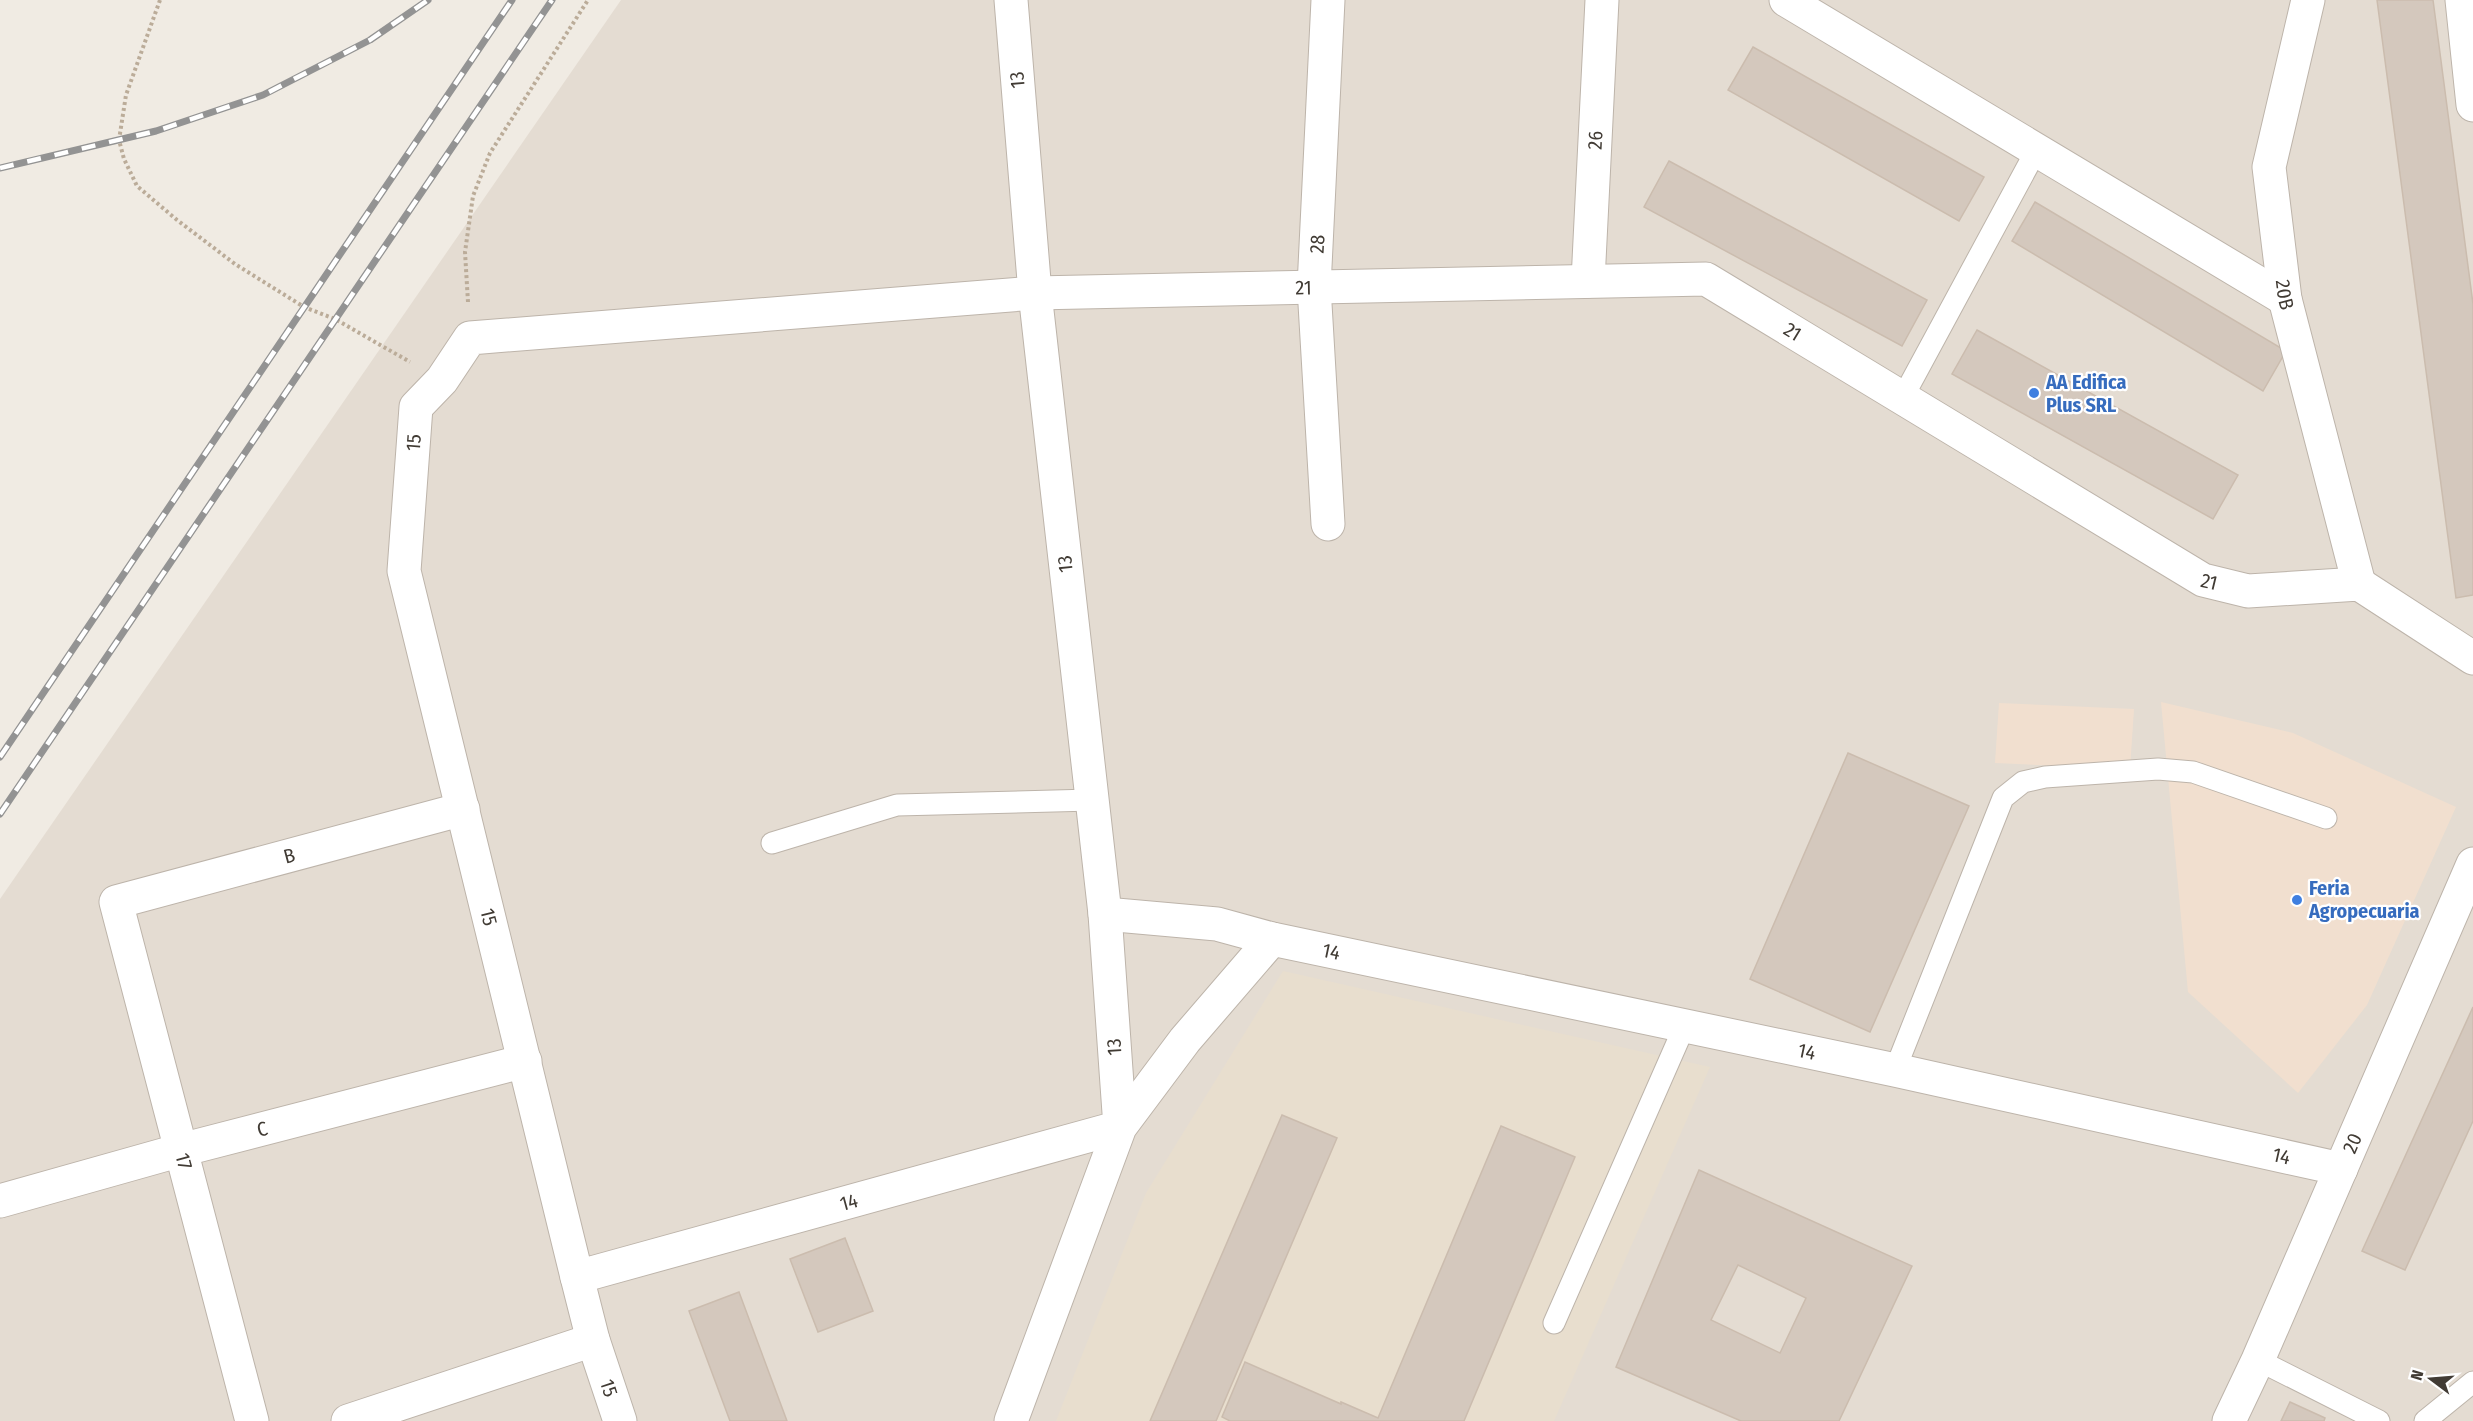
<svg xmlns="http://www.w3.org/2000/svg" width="2473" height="1421" viewBox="0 0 2473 1421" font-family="'Fira Sans Condensed',sans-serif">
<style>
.residential{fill:#e4dcd2}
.commercial{fill:#f1dfcf}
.education{fill:#e8dece}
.building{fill:#d4c8bd;stroke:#cbbcae;stroke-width:1.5;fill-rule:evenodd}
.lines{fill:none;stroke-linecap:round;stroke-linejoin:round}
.service-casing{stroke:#bdb4aa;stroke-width:23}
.minor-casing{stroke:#bdb4aa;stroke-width:35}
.path{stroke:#bbac99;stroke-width:4;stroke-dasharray:3 3;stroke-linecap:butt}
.service{stroke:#fff;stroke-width:21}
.minor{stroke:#fff;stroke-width:33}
.rail-casing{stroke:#939393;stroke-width:7}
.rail{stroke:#fff;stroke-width:4.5;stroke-dasharray:14;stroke-linecap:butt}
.shop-dot{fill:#3f7fe0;stroke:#fff;stroke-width:2}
.labels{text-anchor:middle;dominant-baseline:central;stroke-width:4.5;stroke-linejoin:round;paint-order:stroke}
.street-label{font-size:20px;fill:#413b34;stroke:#fff}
.shop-label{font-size:20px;font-weight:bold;fill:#366cbe;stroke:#fff;text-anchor:start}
</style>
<rect width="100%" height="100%" fill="#f0ebe3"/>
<polygon class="residential" points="621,0 2473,0 2473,1421 0,1421 0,899"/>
<g class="commercial">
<polygon points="2161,702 2293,733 2456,807 2367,1005 2298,1093 2188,992"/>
<polygon points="1999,703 2134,709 2130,769 1995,763"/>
</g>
<polygon class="education" points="1283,971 1710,1067 1554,1421 1056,1421 1146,1193"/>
<g class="building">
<polygon points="2377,0 2433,0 2473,304 2473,595 2456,598"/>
<polygon points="1753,47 1984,177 1959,221 1728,90"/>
<polygon points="1669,161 1927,300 1902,346 1644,207"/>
<polygon points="2035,202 2286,351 2263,391 2012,241"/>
<polygon points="1977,330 2238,475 2213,519 1952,374"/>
<polygon points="1848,753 1969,806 1870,1032 1750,979"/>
<polygon points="2473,1007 2473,1121 2405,1270 2362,1251"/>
<polygon points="1282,1115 1337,1138 1216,1421 1150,1421"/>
<polygon points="1501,1126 1575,1157 1464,1421 1230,1421 1222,1417 1245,1362 1341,1404 1341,1402 1378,1418"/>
<path d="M1699,1170L1912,1266L1839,1421H1741L1616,1367ZM1738,1265L1806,1298L1780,1353L1711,1320Z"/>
<polygon points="845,1238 873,1311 818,1332 790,1259"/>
<polygon points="739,1292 787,1421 730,1421 689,1311"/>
<polygon points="2290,1402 2325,1418 2324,1421 2281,1421"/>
</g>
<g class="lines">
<g class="service-casing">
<g id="service">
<polyline points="1903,397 2037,149"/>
<polyline points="772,843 897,805 1092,800"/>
<polyline points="1895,1070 2003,798 2023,782 2045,777 2158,769 2193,772 2326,818"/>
<polyline points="1554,1323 1685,1025"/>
<polyline points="2258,1360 2379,1421"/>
<polyline points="2425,1421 2473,1382"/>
</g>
</g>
<g class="minor-casing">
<g id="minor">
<polyline points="1328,0 1314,287 1328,524"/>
<polyline points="1786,0 2285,299"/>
<path id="s1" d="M2308,0L2269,167L2285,299L2359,584"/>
<polyline points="2462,0 2473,105"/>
<path id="s2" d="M1588,281L1602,0"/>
<path id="s3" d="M1105,914L1217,924L1272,939L1895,1070L2341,1169"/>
<path id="s4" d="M0,1201L181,1150L525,1061"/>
<path id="s5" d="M577,1277L1120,1127L1105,914L1035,293L1011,0"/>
<path id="s6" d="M252,1421L116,902L463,809"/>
<polyline points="348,1421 593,1340"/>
<path id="s7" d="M620,1421L593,1340L577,1277L404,571L416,407L442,380L470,338L1035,293L1706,279L2203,580L2248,591L2359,584L2473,658"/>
<polyline points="1011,1421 1120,1127 1185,1040 1272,939"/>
<path id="s8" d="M2229,1421L2258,1360L2473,864"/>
</g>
</g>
<g class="path">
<polyline points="160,0 126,95 119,140 124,159 137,186 177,220 235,264 304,307 335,319 410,362"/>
<polyline points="468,302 465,252 473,196 490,153 588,0"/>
</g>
<use href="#service" class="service"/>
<use href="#minor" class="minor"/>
<g class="rail-casing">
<g id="rail">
<polyline points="0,168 156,131 263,95 370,40 428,0"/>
<polyline points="0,757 512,0"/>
<polyline points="0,814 552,0"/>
</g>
</g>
<use href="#rail" class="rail"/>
</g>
<g class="shop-dot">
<circle cx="2034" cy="393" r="6"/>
<circle cx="2297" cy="900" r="6"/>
</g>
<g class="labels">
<g class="street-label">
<text transform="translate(1017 80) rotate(-95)">13</text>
<text stroke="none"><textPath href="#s2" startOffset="141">26</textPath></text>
<text transform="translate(1317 244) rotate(-87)">28</text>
<text stroke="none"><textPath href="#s7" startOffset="1965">21</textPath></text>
<text stroke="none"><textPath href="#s1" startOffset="300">20B</textPath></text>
<text stroke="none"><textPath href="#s7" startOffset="2469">21</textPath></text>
<text stroke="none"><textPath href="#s7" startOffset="1006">15</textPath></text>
<text transform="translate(1065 564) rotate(-96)">13</text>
<text stroke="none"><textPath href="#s7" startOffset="2955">21</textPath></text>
<text stroke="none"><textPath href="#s6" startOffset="716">B</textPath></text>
<text transform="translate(489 917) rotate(76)">15</text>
<text stroke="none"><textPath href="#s3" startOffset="230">14</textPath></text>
<text transform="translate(1114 1047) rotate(-94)">13</text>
<text stroke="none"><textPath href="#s3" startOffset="716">14</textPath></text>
<text stroke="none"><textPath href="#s4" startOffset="272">C</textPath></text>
<text stroke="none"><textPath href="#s8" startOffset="304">20</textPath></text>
<text stroke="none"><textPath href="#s3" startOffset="1202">14</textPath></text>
<text transform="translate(184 1161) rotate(75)">17</text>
<text stroke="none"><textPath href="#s5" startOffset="282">14</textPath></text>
<text transform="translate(609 1388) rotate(72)">15</text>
</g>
<g class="shop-label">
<text x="2046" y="382">AA Edifica<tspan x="2046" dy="23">Plus SRL</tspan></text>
<text x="2309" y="888">Feria<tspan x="2309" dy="23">Agropecuaria</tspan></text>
</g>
</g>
<g transform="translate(2431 1379) rotate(286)" stroke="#ffffff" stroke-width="4.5" paint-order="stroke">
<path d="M0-4.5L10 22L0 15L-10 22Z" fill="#413b34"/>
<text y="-9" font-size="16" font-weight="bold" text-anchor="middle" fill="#413b34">N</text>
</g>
</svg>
